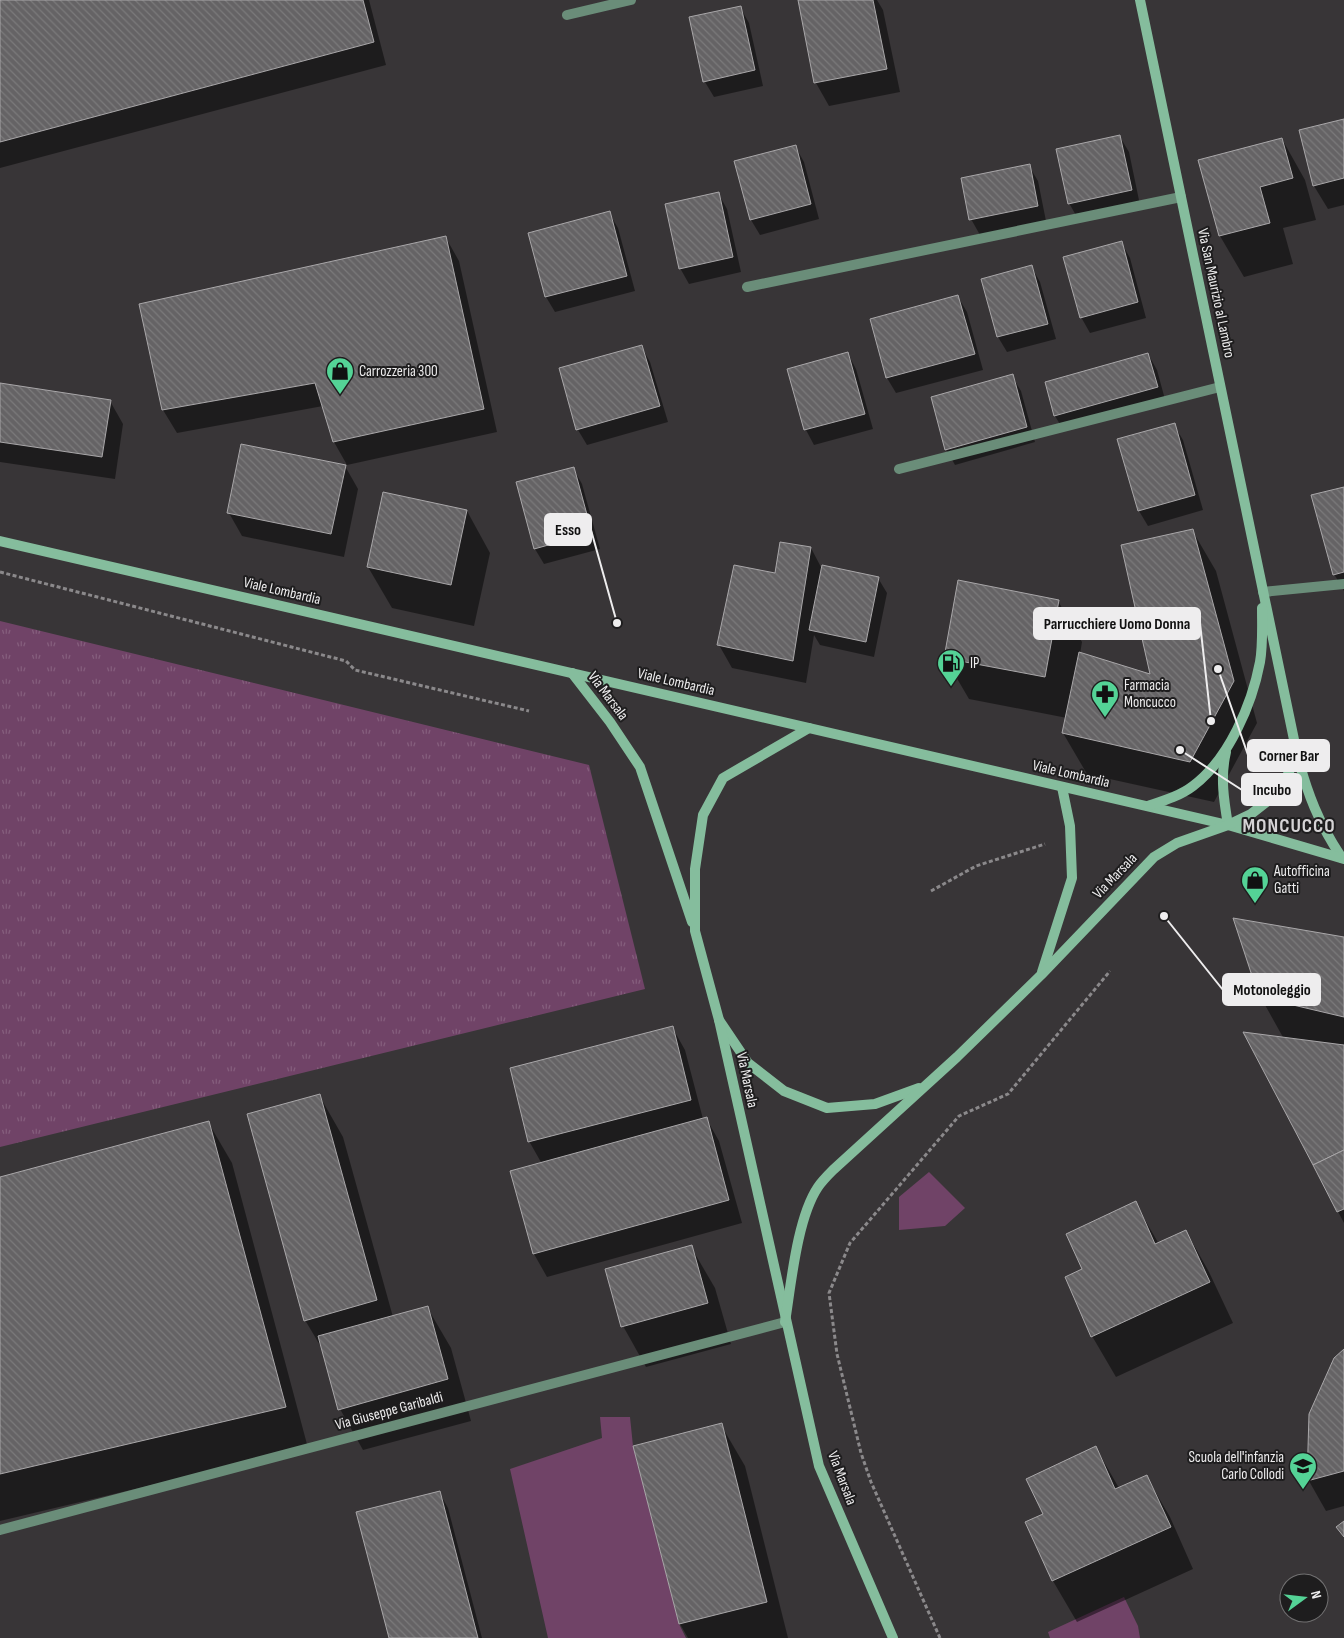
<svg xmlns="http://www.w3.org/2000/svg" width="1344" height="1638" viewBox="0 0 1344 1638" font-family="'Sofia Sans Condensed',sans-serif">
<style>
.grass{fill:url(#grass-tufts)}
.green{fill:#704367}
.shadow{fill:#0007}
.building{fill:url(#building-back-hatch);stroke:#a9a7a9}
.lines{fill:none;stroke-linecap:round;stroke-linejoin:round}
.path{stroke:#8b898b;stroke-width:3;stroke-dasharray:4 2.5;stroke-linecap:butt}
.lane{stroke:#6a8d79;stroke-width:10}
.street{stroke:#6a8d79;stroke-width:10}
.secondary{stroke:#85bd9d;stroke-width:10}
.labels{text-anchor:middle;dominant-baseline:central;stroke-width:4;stroke-linejoin:round;paint-order:stroke}
.street-label{font-size:15px;fill:#eeedee;stroke:#1e1d1e}
.poi-label{font-size:15px;fill:#eeedee;stroke:#1e1d1e;text-anchor:start}
.district-label{font-size:20px;font-weight:bold;letter-spacing:1px;fill:#d5d3d5;stroke:#1e1d1e}
.leader{fill:none;stroke:#eeedee;stroke-width:2}
.callout-dot{fill:#eeedee;stroke:#1e1d1e;stroke-width:2}
.callout{fill:#eeedee;stroke:#eeedee;stroke-width:2}
.callout-label{font-size:16px;text-anchor:middle;font-weight:bold;fill:#111}
</style>
<defs>
<pattern id="grass-tufts" width="24" height="20" patternUnits="userSpaceOnUse" patternTransform="scale(1.25)"><rect width="24" height="20" fill="#704367"/><path d="M3 7l-1-3M5 7V3M7 7l1-3M15 17l-1-3M17 17v-4M19 17l1-3" fill="none" stroke="#855e7d"/></pattern>
<pattern id="building-back-hatch" width="6" height="6" patternUnits="userSpaceOnUse" patternTransform="scale(1.25)"><rect width="6" height="6" fill="#656365"/><path d="M-1 5l2 2M0 0l6 6M5-1l2 2" fill="none" stroke="#7b7a7b"/></pattern>
</defs>
<rect width="100%" height="100%" fill="#383537"/>
<polygon class="grass" points="0,621 589,765 645,989 0,1147"/>
<g class="green">
<polygon points="929,1172 965,1208 945,1226 899,1230 899,1197"/>
<polygon points="600,1417 630,1417 633,1446 679,1624 686,1638 548,1638 510,1469 602,1438"/>
<polygon points="1124,1597 1138,1626 1140,1638 1050,1638 1048,1632"/>
</g>
<g class="shadow">
<polygon points="0,0 369,0 386,65 0,168"/>
<polygon points="805,0 877,0 883,10 900,92 829,106 816,83"/>
<polygon points="740,7 749,23 763,86 714,97 705,82 691,18"/>
<polygon points="1344,120 1344,205 1328,209 1314,186"/>
<polygon points="1120,137 1129,152 1140,205 1078,219 1069,203"/>
<polygon points="1282,139 1305,180 1316,220 1283,228 1293,264 1244,277 1220,236 1200,161"/>
<polygon points="795,146 804,162 819,219 760,235 751,220"/>
<polygon points="1029,166 1038,181 1046,221 980,235 971,219"/>
<polygon points="718,193 727,209 741,272 689,284 680,268"/>
<polygon points="609,213 618,228 635,291 555,312 546,297 530,234"/>
<polygon points="446,238 459,261 497,432 347,465 334,442 323,406 177,433 163,410 140,305"/>
<polygon points="1121,242 1130,258 1146,318 1090,333 1081,317"/>
<polygon points="1031,266 1040,282 1056,339 1007,352 998,337 983,280"/>
<polygon points="958,297 967,312 983,370 896,393 887,378 871,320"/>
<polygon points="641,346 650,362 668,422 587,445 578,430 561,369"/>
<polygon points="848,354 856,369 873,429 814,445 806,430 789,370"/>
<polygon points="1148,354 1157,370 1166,403 1064,431 1055,416 1046,383"/>
<polygon points="1012,376 1021,391 1035,442 955,465 946,449"/>
<polygon points="0,385 110,401 123,424 115,479 0,462"/>
<polygon points="1174,425 1183,440 1203,510 1148,526 1139,511"/>
<polygon points="345,466 358,489 344,557 242,536 229,513"/>
<polygon points="573,468 582,484 600,549 544,564 535,549"/>
<polygon points="1344,488 1344,591 1334,574"/>
<polygon points="467,511 490,553 474,626 392,608 368,567"/>
<polygon points="1192,530 1216,571 1257,723 1214,802 1087,774 1063,733 1067,718 969,699 945,658 1058,601 1082,642 1080,654 1152,676"/>
<polygon points="811,548 822,569 878,578 887,593 874,657 820,645 814,635 806,683 732,668 719,645 776,574"/>
<polygon points="1344,939 1344,1223 1245,1033 1284,1039 1260,996"/>
<polygon points="672,1027 685,1050 703,1119 706,1118 719,1141 742,1223 547,1277 534,1254 542,1164 529,1141"/>
<polygon points="319,1095 343,1137 393,1317 427,1307 451,1348 471,1421 363,1450 340,1409 324,1352 305,1320"/>
<polygon points="208,1122 232,1163 308,1448 0,1521 0,1178"/>
<polygon points="1135,1203 1159,1244 1186,1231 1209,1272 1233,1323 1116,1377 1092,1336 1084,1270"/>
<polygon points="691,1247 715,1288 731,1344 646,1367 623,1326"/>
<polygon points="1344,1351 1344,1506 1326,1511 1309,1481 1310,1414"/>
<polygon points="721,1425 745,1466 788,1638 688,1638 680,1624 635,1447"/>
<polygon points="1096,1448 1119,1488 1146,1476 1170,1517 1193,1569 1077,1622 1053,1581 1027,1523 1045,1515"/>
<polygon points="439,1492 448,1508 482,1638 390,1638"/>
</g>
<g class="building">
<polygon points="0,0 363,0 374,42 0,142"/>
<polygon points="798,0 873,0 887,69 814,83"/>
<polygon points="741,6 755,70 703,82 689,17"/>
<polygon points="1344,119 1344,178 1313,186 1299,130"/>
<polygon points="1120,135 1132,190 1068,204 1056,149"/>
<polygon points="1282,138 1293,178 1260,187 1270,223 1219,236 1198,160"/>
<polygon points="796,145 811,204 750,220 734,161"/>
<polygon points="1030,164 1038,206 969,220 961,178"/>
<polygon points="719,192 733,257 679,269 665,204"/>
<polygon points="610,211 627,276 545,297 528,233"/>
<polygon points="446,236 484,409 333,442 315,383 162,410 139,304"/>
<polygon points="1122,241 1138,302 1080,318 1063,257"/>
<polygon points="1032,265 1048,324 997,337 981,279"/>
<polygon points="958,295 975,354 886,378 870,319"/>
<polygon points="642,345 660,406 576,430 559,368"/>
<polygon points="848,352 865,414 804,430 787,369"/>
<polygon points="1148,353 1158,387 1054,416 1045,382"/>
<polygon points="1013,374 1027,427 945,450 931,397"/>
<polygon points="0,383 111,400 102,457 0,442"/>
<polygon points="1175,423 1195,495 1138,511 1117,439"/>
<polygon points="241,444 346,465 331,534 227,513"/>
<polygon points="574,467 592,533 534,549 516,482"/>
<polygon points="1344,487 1344,572 1333,575 1311,495"/>
<polygon points="383,492 467,510 451,585 367,567"/>
<polygon points="1193,529 1234,681 1190,762 1062,733 1079,652 1150,674 1121,545"/>
<polygon points="780,542 811,547 793,661 717,645 734,565 775,573"/>
<polygon points="822,565 879,577 866,642 809,630"/>
<polygon points="958,580 1059,600 1045,677 944,658"/>
<polygon points="1233,918 1344,937 1344,1017 1259,997"/>
<polygon points="673,1026 691,1100 528,1142 510,1068"/>
<polygon points="1243,1032 1344,1045 1344,1150 1313,1165"/>
<polygon points="320,1094 377,1300 304,1321 247,1114"/>
<polygon points="707,1117 729,1200 533,1254 510,1171"/>
<polygon points="209,1121 286,1407 0,1474 0,1177"/>
<polygon points="1344,1150 1344,1209 1337,1212 1313,1165"/>
<polygon points="1136,1201 1155,1244 1186,1230 1210,1282 1091,1337 1065,1277 1082,1269 1066,1234"/>
<polygon points="692,1245 708,1303 621,1327 605,1269"/>
<polygon points="428,1306 448,1379 338,1410 318,1336"/>
<polygon points="1344,1349 1344,1471 1307,1481 1309,1414 1334,1358"/>
<polygon points="722,1423 767,1602 679,1624 633,1446"/>
<polygon points="1096,1446 1115,1489 1147,1475 1171,1527 1052,1581 1025,1522 1043,1514 1026,1479"/>
<polygon points="440,1491 478,1638 389,1638 356,1512"/>
<polygon points="1344,1521 1344,1537 1336,1527"/>
</g>
<g class="lines">
<g class="path">
<polyline points="0,572 346,661 355,670 529,711"/>
<polyline points="931,891 976,866 1045,844"/>
<polyline points="940,1638 871,1482 861,1453 837,1354 829,1293 850,1243 959,1116 1008,1094 1110,971"/>
</g>
<g class="lane">
<polyline points="567,15 631,0"/>
<polyline points="747,287 1181,197"/>
<polyline points="899,469 1220,387"/>
<polyline points="1263,592 1344,584"/>
</g>
<polyline class="street" points="0,1530 785,1322"/>
<g class="secondary">
<path d="M1140,0L1297,754C1307,793 1319,824 1342,858"/>
<polyline points="0,541 1228,825 1344,859"/>
<polyline points="572,673 610,722 640,767 692,922"/>
<polyline points="809,728 723,778 703,815 695,869 695,931 719,1020 748,1063 784,1091 827,1108 875,1104 919,1088"/>
<path d="M1226,752C1220,777 1224,801 1228,825"/>
<path d="M1148,806C1163,801 1180,796 1193,786C1229,759 1252,704 1260,662C1263,645 1262,626 1262,608"/>
<polyline points="1042,972 1072,878 1070,826 1062,787"/>
<polyline points="719,1020 819,1466 893,1638"/>
<path d="M785,1322C791,1285 797,1218 818,1187C822,1181 828,1175 833,1170L957,1057L1041,975L1154,857L1177,843L1228,825L1251,814L1269,800L1284,783L1297,754"/>
</g>
</g>
<defs>
<g id="shop-pin" transform="scale(1.4375)"><path d="M0 17L-7.5 6A9.5 9.5 0 1 1 7.5 6Z" fill="#54d396" stroke="#1e1d1e"/><path d="M-5-2.5h2.3a2.7 3.5 0 0 1 5.4 0H5L5.5 6h-11ZM-1.5-2.5h3a1.5 2.3 0 0 0-3 0Z" fill="#111"/></g>
<g id="fuel-pin" transform="scale(1.4375)"><path d="M0 17L-7.5 6A9.5 9.5 0 1 1 7.5 6Z" fill="#54d396" stroke="#1e1d1e"/><path d="M-5.5-6h7V0h2V4h1.3V-2.5L3-4.5l.8-.8L6-3V5H2.5V1h-1V6h-7ZM-4.2-4.7v3.2H.2V-4.7Z" fill="#111"/></g>
<g id="pharmacy-pin" transform="scale(1.4375)"><path d="M0 17L-7.5 6A9.5 9.5 0 1 1 7.5 6Z" fill="#54d396" stroke="#1e1d1e"/><path d="M-2-6h4v4h4v4h-4v4h-4v-4h-4v-4h4Z" fill="#111"/></g>
<g id="school-pin" transform="scale(1.4375)"><path d="M0 17L-7.5 6A9.5 9.5 0 1 1 7.5 6Z" fill="#54d396" stroke="#1e1d1e"/><path d="M0-5L7-2L0 1L-7-2ZM-4 1L0 2.5L4 1V4Q0 6-4 4Z" fill="#111"/></g>
</defs>
<g fill-rule="evenodd">
<use href="#shop-pin" x="340" y="371"/>
<use href="#fuel-pin" x="951" y="663"/>
<use href="#pharmacy-pin" x="1105" y="694"/>
<use href="#shop-pin" x="1255" y="880"/>
<use href="#school-pin" x="1303" y="1466"/>
</g>
<g class="labels">
<g class="street-label">
<text transform="translate(1216 293) rotate(78)">Via San Maurizio al Lambro</text>
<text transform="translate(282 591) rotate(13)">Viale Lombardia</text>
<text transform="translate(676 682) rotate(13)">Viale Lombardia</text>
<text transform="translate(608 696) rotate(53)">Via Marsala</text>
<text transform="translate(1071 774) rotate(13)">Viale Lombardia</text>
<text transform="translate(1115 876) rotate(-46)">Via Marsala</text>
<text transform="translate(747 1080) rotate(78)">Via Marsala</text>
<text transform="translate(389 1411) rotate(-15)">Via Giuseppe Garibaldi</text>
<text transform="translate(842 1478) rotate(69)">Via Marsala</text>
</g>
<g class="poi-label">
<text x="359" y="371">Carrozzeria 300</text>
<text x="970" y="663">IP</text>
<text x="1124" y="685">Farmacia<tspan x="1124" dy="17">Moncucco</tspan></text>
<text x="1274" y="871">Autofficina<tspan x="1274" dy="17">Gatti</tspan></text>
<text x="1284" y="1457" text-anchor="end">Scuola dell'infanzia<tspan x="1284" dy="17">Carlo Collodi</tspan></text>
</g>
<g class="district-label">
<text x="1289" y="826">MONCUCCO</text>
</g>
</g>
<path class="leader" d="M617 623L591 530M1211 721L1200 623M1218 669L1248 755M1180 750L1242 790M1164 916L1223 990"/>
<g class="callout-dot">
<circle cx="617" cy="623" r="5"/>
<circle cx="1211" cy="721" r="5"/>
<circle cx="1218" cy="669" r="5"/>
<circle cx="1180" cy="750" r="5"/>
<circle cx="1164" cy="916" r="5"/>
</g>
<g class="callout">
<rect x="545" y="514" width="46" height="31" rx="5"/>
<rect x="1034" y="608" width="166" height="31" rx="5"/>
<rect x="1248" y="740" width="81" height="31" rx="5"/>
<rect x="1242" y="774" width="59" height="31" rx="5"/>
<rect x="1223" y="974" width="97" height="31" rx="5"/>
</g>
<g class="callout-label">
<text x="568" y="535">Esso</text>
<text x="1117" y="629">Parrucchiere Uomo Donna</text>
<text x="1289" y="761">Corner Bar</text>
<text x="1272" y="795">Incubo</text>
<text x="1272" y="995">Motonoleggio</text>
</g>
<g transform="translate(1304 1598) rotate(75)"><circle r="24" fill="#1e1d1e" stroke="#717071"/>
<path d="M0-4L9 19L0 12L-9 19Z" fill="#54d396"/>
<text y="-8" font-size="14" font-weight="bold" text-anchor="middle" fill="#eeedee">N</text>
</g>
</svg>
